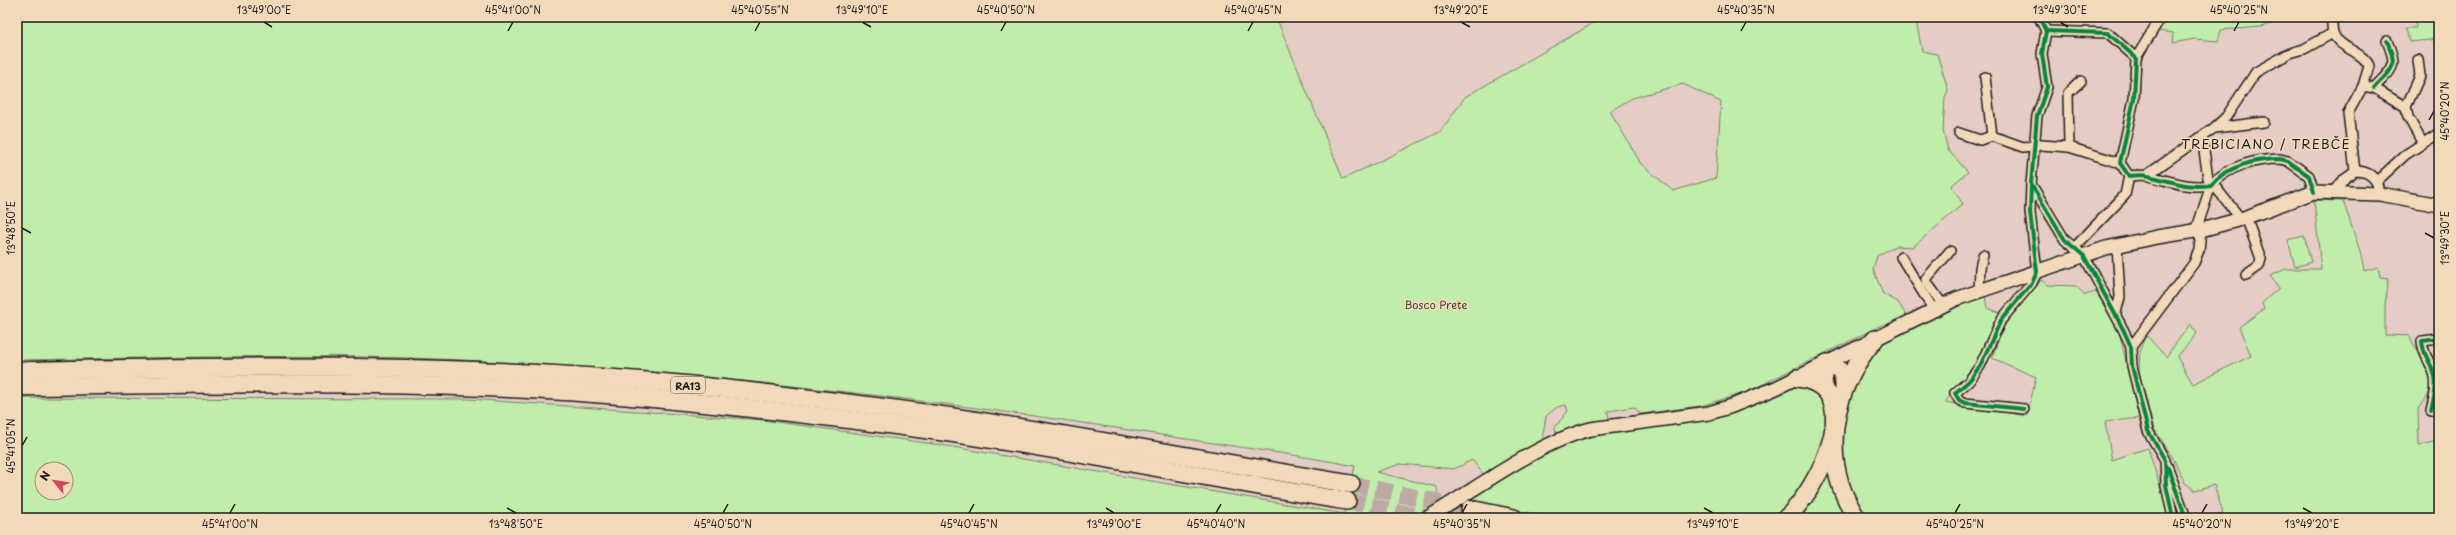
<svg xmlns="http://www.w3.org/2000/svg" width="2456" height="535" viewBox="0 0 2456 535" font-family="'Playpen Sans',sans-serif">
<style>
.green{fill:#c1edab;stroke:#6e8464;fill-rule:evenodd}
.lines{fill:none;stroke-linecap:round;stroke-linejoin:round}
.highway-tunnel{stroke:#bdaaa3;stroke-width:17;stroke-dasharray:17 8;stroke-linecap:butt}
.street-casing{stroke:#1c1c1c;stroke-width:12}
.secondary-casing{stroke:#1c1c1c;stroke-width:16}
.highway-casing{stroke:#1c1c1c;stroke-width:20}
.street{stroke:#f2d9ba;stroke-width:9}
.secondary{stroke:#f2d9ba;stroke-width:13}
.highway{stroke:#f2d9ba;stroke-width:17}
.cycleway-casing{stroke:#f2d9ba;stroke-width:6}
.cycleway{stroke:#00873e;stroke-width:4}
.ticks{fill:none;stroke:#1c1c1c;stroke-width:1.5}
.labels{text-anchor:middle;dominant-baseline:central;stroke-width:3.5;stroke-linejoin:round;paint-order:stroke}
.shield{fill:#f2d9ba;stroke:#5c554b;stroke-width:1}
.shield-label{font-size:10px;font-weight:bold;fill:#1c1c1c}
.park-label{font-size:11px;fill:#3d4639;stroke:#f2d9ba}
.quarter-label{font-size:13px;letter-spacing:1px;fill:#1c1c1c;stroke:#f2d9ba}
.neatline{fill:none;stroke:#1c1c1c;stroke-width:1.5}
.ticks-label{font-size:10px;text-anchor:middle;fill:#1c1c1c}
</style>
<rect width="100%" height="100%" fill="#e5cdc5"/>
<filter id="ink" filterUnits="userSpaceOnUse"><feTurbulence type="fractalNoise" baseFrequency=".025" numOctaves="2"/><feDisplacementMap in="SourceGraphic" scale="8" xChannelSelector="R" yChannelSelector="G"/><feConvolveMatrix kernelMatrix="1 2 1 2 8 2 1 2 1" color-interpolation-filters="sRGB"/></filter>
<g filter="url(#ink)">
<g class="green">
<path d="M17,17H1276L1343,179L1440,132L1465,97L1599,20L1600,17H1927L1916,21L1922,51L1937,54L1948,90L1945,97L1943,131L1948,150L1968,172L1951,186L1963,204L1913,247L1895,246L1877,256L1873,269L1883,294L1898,302L1907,317L1888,326L1882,325L1747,392L1700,406L1641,414L1634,407L1608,411L1609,420L1556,433L1555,427L1568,411L1566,405L1557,407L1546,416L1542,440L1536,446L1485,476L1472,460L1454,469L1400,464L1376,472L1437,487C1439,505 1428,509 1414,518H17V398L468,399L762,420L941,445L1344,514L1355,466C1289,453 1221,445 1155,434C926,398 695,372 463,360C314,353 166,358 17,360ZM1683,84L1721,102L1716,178L1673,191L1641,164L1610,111L1632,98ZM42,469H66V493H42Z"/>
<polygon points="2172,17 2283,17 2283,20 2261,27 2221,30 2218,41 2194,39 2173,43 2174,33 2158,31 2168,19"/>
<polygon points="2415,17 2439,17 2439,39 2409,42 2406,28 2416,28"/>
<polygon points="2314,200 2343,201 2360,251 2364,271 2378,267 2380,278 2389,279 2385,304 2385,335 2409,336 2430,373 2431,390 2418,409 2419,445 2439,441 2439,518 2205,518 2223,513 2214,485 2195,490 2185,483 2172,456 2153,427 2139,371 2140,349 2146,335 2166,357 2190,324 2197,333 2177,357 2193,384 2251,356 2239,327 2264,309 2262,303 2279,288 2270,276 2286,269 2321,269"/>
<polygon points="2304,236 2311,262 2295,267 2288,240"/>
<polygon points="2041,280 2048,285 2076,286 2085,295 2096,292 2119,331 2139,418 2105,422 2112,460 2148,448 2170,518 1863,518 1847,487 1841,443 1847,399 1878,344 1935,315 1985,296 1987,308 1999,312 1979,359 1945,402 2027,416 2036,377 1992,358 2003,327"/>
<path d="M1796,385C1838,392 1828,437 1816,467C1813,476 1784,512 1777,518H1560L1472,503L1469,518H1436L1548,452L1586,435L1613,431Z"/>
<polygon points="1827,468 1851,518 1793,518"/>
</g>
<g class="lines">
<g class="highway-tunnel">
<polyline points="1351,484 1470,509"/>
<polyline points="1347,501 1425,518"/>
</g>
<g class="street-casing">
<g id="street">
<polyline points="2039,17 2046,31 2042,54 2047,87 2037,116 2031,184 2065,240 2084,256 2124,331 2131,347 2132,366 2148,431 2165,460 2166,485 2173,518"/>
<path d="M2331,17C2332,22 2332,28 2333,33C2339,49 2363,51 2369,66L2363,86L2348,113L2355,171L2345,178L2335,191"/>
<path d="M2046,31L2108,33L2136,58L2134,99L2120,163L2129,176C2135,176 2143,174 2148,176C2171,181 2188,189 2211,185C2227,166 2256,159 2280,159L2288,161L2309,176L2314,192"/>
<polyline points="2136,58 2161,17"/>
<polyline points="1985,77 1992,136"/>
<polyline points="2363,86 2374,88 2406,107 2408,117 2422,142"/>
<path d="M2374,88C2392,68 2399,69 2387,41"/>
<polyline points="2406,107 2420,76 2418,60"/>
<polyline points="2215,128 2264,122"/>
<polyline points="1959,133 1980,140 1992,136 2023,147 2041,145 2069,147 2120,163"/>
<polyline points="2202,137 2208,178 2241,219"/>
<polyline points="2069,147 2068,93 2081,81"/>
<path d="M2355,171C2366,171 2375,175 2378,187"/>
<polyline points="2147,175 2214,128 2226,117 2256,72 2290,53 2304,49 2333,33"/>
<polyline points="2377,181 2405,155 2439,133"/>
<polyline points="2196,231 2211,185"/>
<polyline points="2074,248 2125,195 2129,176"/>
<polyline points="1901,257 1933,309"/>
<polyline points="2246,275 2259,266 2261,259 2246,217"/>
<polyline points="1979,291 1980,268 1983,255"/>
<polyline points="1943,305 1928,284 1926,279 1950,251"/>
<polyline points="2116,313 2120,297 2117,245"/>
<polyline points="2131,347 2194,263 2199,250 2201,230"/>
<polyline points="2024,409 1965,403 1959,400 1955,393 1969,381 1980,366 2001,320 2032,283 2037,272 2030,212 2031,184"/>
<path d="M2431,410C2434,398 2438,386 2434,373C2430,361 2423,355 2422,341L2439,339"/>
<polyline points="2167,465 2186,518"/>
</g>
</g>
<g class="secondary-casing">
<path id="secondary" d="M1427,518C1475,490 1538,442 1591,429L1709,413L1732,406L1776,388L1956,299L2106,248L2157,237L2201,230L2241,219L2314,192L2380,194L2439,205"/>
</g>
<g class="highway-casing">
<g id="highway">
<path d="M17,371C241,365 468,363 691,385C774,394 857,403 939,415C1077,435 1214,462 1351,484"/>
<path d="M17,387C240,383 467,378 689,402C771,410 855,420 936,431C1074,450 1210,479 1347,501"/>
<path d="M1825,390L1823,381L1827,363C1840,367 1844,373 1844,387"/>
<polyline points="1470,509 1514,518"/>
<path d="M1786,518C1818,490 1871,386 1797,378"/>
<path d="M1857,518C1818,460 1832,389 1875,339"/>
</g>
</g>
<use href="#street" class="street"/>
<use href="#secondary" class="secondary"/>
<use href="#highway" class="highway"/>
<g class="cycleway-casing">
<g id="cycleway">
<polyline points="2039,17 2046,31 2042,54 2047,87 2037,116 2031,184 2065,240 2084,256 2124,331 2131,347 2132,366 2148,431 2165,460 2166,485 2173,518"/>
<path d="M2046,31L2108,33L2136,58L2134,99L2120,163L2129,176C2135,176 2143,174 2148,176C2171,181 2188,189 2211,185C2227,166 2256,159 2280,159L2288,161L2309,176L2314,192"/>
<path d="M2374,88C2392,68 2399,69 2387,41"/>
<polyline points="2024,409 1965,403 1959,400 1955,393 1969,381 1980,366 2001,320 2032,283 2037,272 2030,212 2031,184"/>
<path d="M2431,410C2434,398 2438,386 2434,373C2430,361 2423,355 2422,341L2439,339"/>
<polyline points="2168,468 2186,518"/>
</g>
</g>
<use href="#cycleway" class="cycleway"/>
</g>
</g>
<path class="ticks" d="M264,22L272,27M862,22L871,27M1461,22L1470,27M2060,22L2068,27M508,31L513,22M755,31L760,22M1001,31L1006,22M1248,31L1253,22M1741,31L1746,22M2234,31L2239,22M2429,120L2434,111M22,228L31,233M2425,233L2434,238M22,446L27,437M507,508L516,513M1106,508L1114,513M1704,508L1713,513M2303,508L2312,513M230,513L235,504M723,513L728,504M969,513L974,504M1216,513L1221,504M1462,513L1467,504M1955,513L1960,504M2202,513L2207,504"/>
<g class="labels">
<rect class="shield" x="671" y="377" width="34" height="16" rx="3"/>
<g class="shield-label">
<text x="688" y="385">RA13</text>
</g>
<g class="park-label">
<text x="1436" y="304">Bosco Prete</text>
</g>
<g class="quarter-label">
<text x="2266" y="143">TREBICIANO / TREBČE</text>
</g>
</g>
<rect width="2456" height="535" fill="none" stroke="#f2d9ba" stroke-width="44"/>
<g transform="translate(54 481) rotate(300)"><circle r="19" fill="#f2d9ba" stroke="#9c8d7b"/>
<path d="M0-3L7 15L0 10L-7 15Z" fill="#d1495b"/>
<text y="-6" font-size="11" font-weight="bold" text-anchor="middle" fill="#1c1c1c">N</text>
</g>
<rect x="22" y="22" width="2412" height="491" class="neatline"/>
<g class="ticks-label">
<text x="264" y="14">13°49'00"E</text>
<text x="513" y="14">45°41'00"N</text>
<text x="760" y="14">45°40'55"N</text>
<text x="862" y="14">13°49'10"E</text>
<text x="1006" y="14">45°40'50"N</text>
<text x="1253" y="14">45°40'45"N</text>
<text x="1461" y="14">13°49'20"E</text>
<text x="1746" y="14">45°40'35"N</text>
<text x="2060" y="14">13°49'30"E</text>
<text x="2239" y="14">45°40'25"N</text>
<text transform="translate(2445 111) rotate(-90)" y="4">45°40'20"N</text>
<text transform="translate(11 228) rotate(-90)" y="4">13°48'50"E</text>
<text transform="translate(2445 238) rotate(-90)" y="4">13°49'30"E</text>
<text transform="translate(11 446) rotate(-90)" y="4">45°41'05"N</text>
<text x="230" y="528">45°41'00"N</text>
<text x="516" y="528">13°48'50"E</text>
<text x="723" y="528">45°40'50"N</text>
<text x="969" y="528">45°40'45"N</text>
<text x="1114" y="528">13°49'00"E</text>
<text x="1216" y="528">45°40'40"N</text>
<text x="1462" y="528">45°40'35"N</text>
<text x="1713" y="528">13°49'10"E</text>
<text x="1955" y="528">45°40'25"N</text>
<text x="2202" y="528">45°40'20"N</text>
<text x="2312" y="528">13°49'20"E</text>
</g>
</svg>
